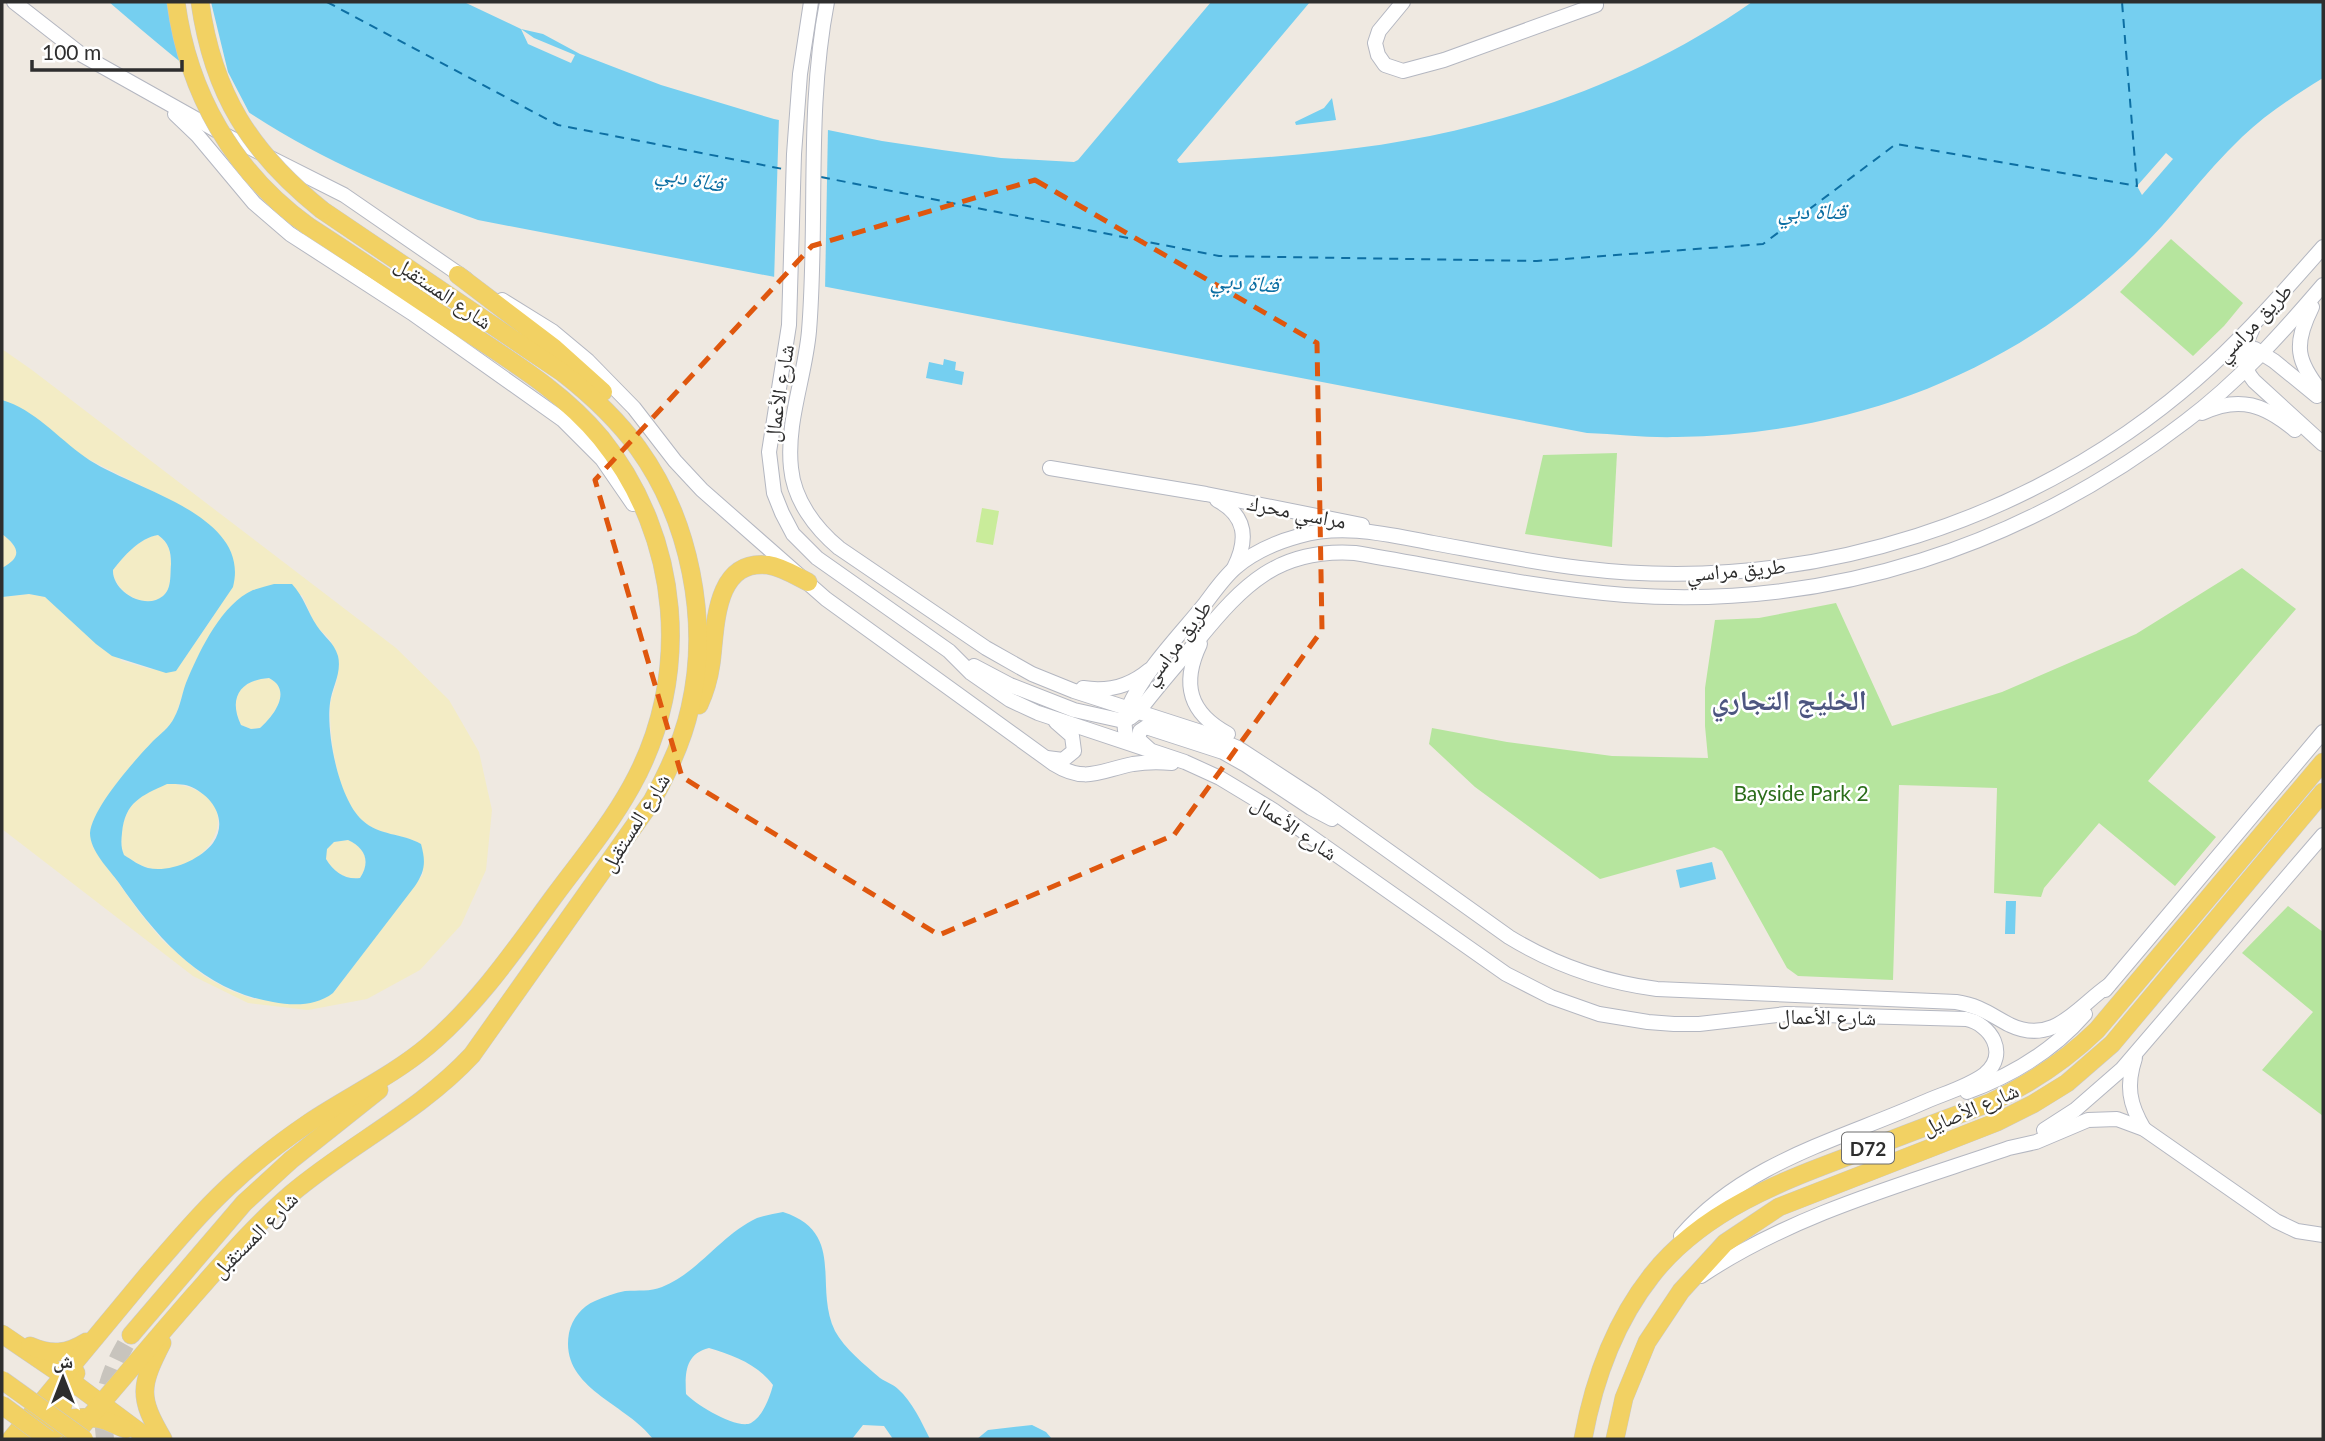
<svg xmlns="http://www.w3.org/2000/svg" width="2325" height="1441" viewBox="0 0 2325 1441" font-family="Lato,'Noto Naskh Arabic',sans-serif">
<style>
.green{fill:#b6e59e}
.sand{fill:#f3ecc5;fill-rule:evenodd}
.pitch{fill:#c9ec9a}
.water{fill:#75cff0;fill-rule:evenodd}
.pier{fill:#efe9e1}
.lines{fill:none;stroke-linecap:round;stroke-linejoin:round}
.ferry{stroke:#0d6fa3;stroke-width:2;stroke-dasharray:9 7;stroke-linecap:butt}
.major-tunnel{stroke:#c8c4bd;stroke-width:18;stroke-dasharray:18 9;stroke-linecap:butt}
.minor-casing{stroke:#b4b7c1;stroke-width:16}
.major-casing{stroke:#c9c9c9;stroke-width:19}
.minor{stroke:#fff;stroke-width:14}
.major{stroke:#f2d163;stroke-width:18}
.major-bridge-casing{stroke:#c9c9c9;stroke-width:19;stroke-linecap:butt}
.major-bridge{stroke:#f2d163;stroke-width:18}
.marked{fill:none;stroke:#df570e;stroke-width:5;stroke-dasharray:14 9;stroke-linejoin:round}
.labels{text-anchor:middle;dominant-baseline:central;stroke-width:5;stroke-linejoin:round;paint-order:stroke}
.shield{fill:#fff;stroke:#6d6d6d;stroke-width:2}
.shield-label{font-size:19px;font-weight:bold;fill:#2e2e2e}
.street-label{font-size:21px;fill:#2e2e2e;stroke:#fff}
.park-label{font-size:21px;fill:#2c6e1b;stroke:#fff}
.water-label{font-size:23px;font-style:italic;fill:#0d6fa3;stroke:#fff}
.district-label{font-size:28px;font-weight:bold;fill:#4d5680;stroke:#fff}
</style>
<rect width="100%" height="100%" fill="#efe9e1"/>
<g class="green">
<polygon points="2171,239 2243,303 2224,326 2193,356 2120,292"/>
<polygon points="1617,453 1612,547 1525,534 1543,455"/>
<polygon points="2242,568 2296,609 2148,781 2216,837 2175,886 2099,823 2044,888 2041,897 1994,893 1997,788 1899,785 1893,980 1798,976 1787,968 1722,851 1714,847 1600,879 1475,787 1429,744 1432,728 1507,742 1612,756 1708,758 1705,726 1705,688 1715,620 1759,618 1836,603 1892,726 2002,692 2136,634"/>
<polygon points="2288,906 2323,932 2323,1116 2262,1070 2313,1012 2242,953"/>
</g>
<g class="sand">
<path d="M2,349L32,370L396,648L449,700L479,752L492,810L486,870L461,925L420,970L367,999L308,1010L248,1003L193,976L2,829V597L29,594L45,597L122,661L150,669L176,670L213,617L164,497L86,458L2,400ZM302,595C306,603 309,612 313,620C317,629 325,633 330,640C335,647 336,663 337,671C339,683 330,696 330,708C330,740 337,798 362,820C379,836 401,833 421,844L423,874L333,993L253,999L229,990L204,976L162,940L139,912L93,847V823L103,804L118,782L174,720L188,678L201,651L218,624L234,604Z"/>
<path d="M2,534C19,547 23,557 2,568Z"/>
<path d="M158,535C168,543 171,550 171,564C170,574 172,589 163,596C145,611 113,591 113,570C124,556 139,538 158,535Z"/>
<path d="M269,678C293,690 274,716 260,728L251,729L241,725C228,698 239,680 269,678Z"/>
<path d="M167,783C261,792 207,883 149,868C140,866 132,860 124,855C121,848 121,842 122,833C125,802 141,796 167,783Z"/>
<path d="M348,840C365,848 371,861 360,878C345,880 334,872 326,859V849L334,842Z"/>
</g>
<polygon class="pitch" points="982,508 999,511 993,545 976,542"/>
<g class="water">
<path d="M109,2H464L521,29L543,34L580,54L619,69L661,85L774,119L882,141L942,150L1001,158L1074,162L1078,160L1211,2H1310L1177,160L1179,163C1230,160 1281,157 1332,151C1481,135 1629,88 1752,2H2323V78C2294,96 2266,114 2242,137C2203,174 2173,218 2134,255C2007,376 1852,434 1677,437C1647,438 1617,434 1587,433L478,220C395,191 311,156 238,105C193,74 151,38 109,2Z"/>
<polygon points="1332,98 1336,120 1296,125 1295,122 1324,108"/>
<polygon points="944,359 956,362 955,370 964,372 962,385 926,378 929,362 943,365"/>
<path d="M2,400C34,409 58,438 85,457C129,489 252,513 233,587L176,671L166,673L112,656L96,644L45,597L29,594L2,597V568C23,557 19,547 2,534ZM158,535C169,543 171,551 171,564C170,574 172,589 163,596C145,611 112,591 113,570C124,556 139,538 158,535Z"/>
<path d="M274,584H292C304,597 307,611 317,626C324,637 334,642 338,656C342,673 332,687 330,703C326,734 339,799 362,820C379,836 402,833 421,844C426,862 425,871 415,886L333,993C316,1006 294,1006 273,1002C203,991 157,938 119,883C109,869 90,851 90,833C92,808 135,760 153,741C159,735 170,727 174,718C181,706 182,691 188,678C201,648 222,604 253,590C260,588 267,586 274,584ZM269,678C293,690 274,716 260,728L251,729L241,725C228,698 240,680 269,678ZM167,784C174,784 183,784 189,786C212,795 229,820 213,843C200,860 169,873 148,868C140,866 132,860 124,855C121,848 121,842 122,833C125,802 141,796 167,784ZM348,840C365,848 371,861 360,878C345,880 334,872 326,859L327,849L334,842Z"/>
<polygon points="1712,862 1716,879 1680,888 1676,870"/>
<polygon points="2006,901 2016,901 2015,934 2005,934"/>
<path d="M783,1212C847,1233 813,1286 835,1331C844,1348 865,1365 880,1378C886,1382 893,1384 898,1389C912,1401 922,1423 930,1439H893L884,1426L863,1425L852,1439H653C626,1403 559,1388 569,1333C572,1319 582,1306 595,1301C604,1297 615,1293 625,1291C638,1290 650,1292 662,1287C699,1272 721,1235 757,1218C765,1215 775,1214 783,1212ZM709,1348C733,1355 757,1364 773,1385C770,1397 763,1416 751,1423C737,1430 695,1404 686,1394C685,1373 685,1354 709,1348Z"/>
<polygon points="1032,1425 1046,1432 1052,1439 977,1439 988,1430"/>
</g>
<g class="pier">
<polygon points="170,2 211,2 228,72 252,118 184,70"/>
<polygon points="521,29 534,38 575,55 571,63 528,44"/>
<polygon points="779,116 828,126 825,291 774,282"/>
<polygon points="2166,153 2173,159 2142,195 2137,186"/>
</g>
<g class="lines">
<g class="ferry">
<polyline points="327,2 558,125 788,170"/>
<polyline points="821,177 1219,256 1537,261 1763,244 1896,144 2137,186 2122,2"/>
</g>
<path class="major-tunnel" d="M105,1439C100,1396 109,1372 131,1335"/>
<g class="minor-casing">
<g id="minor">
<polyline points="14,2 82,55 221,133 344,195 466,279"/>
<path d="M811,2L800,74L794,154L789,325L769,452L774,493L782,513L793,534L817,558L949,651L971,673L1010,700L1038,713L1185,762L1220,778L1273,810L1506,974L1551,997L1599,1014L1648,1022L1674,1024H1699L1786,1014L1966,1019C1991,1024 2009,1054 1985,1074C1968,1087 1942,1094 1922,1103C1838,1140 1744,1163 1681,1236"/>
<path d="M827,2C806,111 818,221 809,331C805,377 786,422 791,468C794,500 815,528 839,548L986,648L1032,674L1074,691L1201,732L1238,748L1313,797L1509,937C1555,965 1603,982 1657,989L1956,1002C1981,1006 1989,1014 2010,1025C2054,1046 2078,1006 2109,985"/>
<polyline points="1403,2 1379,31 1375,43 1378,55 1385,65 1403,71 1444,60 1596,5"/>
<polyline points="175,114 198,136 254,203 290,234 412,313 563,420 602,459 633,504"/>
<path d="M502,300L552,331L588,361L634,408L675,461L702,490L826,599L1054,764C1086,784 1101,770 1133,764C1146,762 1159,762 1172,763"/>
<path d="M2312,307C2293,345 2296,361 2323,394"/>
<path d="M2252,330C2242,350 2240,364 2254,381L2323,444"/>
<polyline points="2255,349 2274,361 2317,396"/>
<path d="M2202,413C2240,395 2265,405 2295,430"/>
<polyline points="1050,468 1206,494 1362,525"/>
<path d="M1217,500C1247,516 1248,540 1234,568"/>
<path d="M1200,644C1181,684 1189,713 1228,734"/>
<path d="M974,666L1010,685L1074,710L1119,720L1130,718L1139,711C1158,686 1178,663 1198,640C1243,585 1278,548 1355,553C1444,568 1535,588 1625,595C1831,610 2023,546 2186,421C2238,382 2281,334 2323,285"/>
<path d="M1083,688C1107,692 1130,686 1149,670"/>
<path d="M1128,742C1124,731 1123,719 1128,708C1145,670 1178,637 1204,605C1214,592 1224,577 1236,567C1254,552 1277,542 1299,536C1344,523 1389,535 1433,543C1482,552 1531,562 1580,568C1808,596 2042,521 2211,366C2251,329 2287,288 2323,247"/>
<polyline points="1149,749 1138,739 1140,731 1146,727 1223,752 1246,765 1311,808 1332,819"/>
<polyline points="1047,758 1063,760 1074,751 1072,736 1056,722"/>
<polyline points="2105,990 2323,732"/>
<path d="M2135,1058C2126,1085 2129,1104 2144,1129"/>
<path d="M1967,1092C2013,1075 2053,1051 2085,1014"/>
<polyline points="2044,1130 2075,1110 2122,1069 2323,835"/>
<path d="M1701,1276C1793,1214 1904,1184 2009,1148L2036,1142L2088,1120L2117,1119L2144,1129L2276,1221L2297,1231L2323,1235"/>
</g>
</g>
<g class="major-casing">
<g id="major">
<polyline points="458,275 554,348 603,392"/>
<path d="M699,705C705,692 709,678 711,664C716,629 713,559 768,565C782,567 796,576 808,582"/>
<polyline points="2,1334 71,1381 149,1439"/>
<polyline points="131,1335 244,1203 291,1160 379,1090"/>
<path d="M162,1343C140,1386 138,1397 163,1439"/>
<path d="M30,1346C51,1355 67,1354 86,1342"/>
<polyline points="57,1429 66,1392 76,1373"/>
<path d="M21,1433C43,1422 75,1414 99,1419C109,1421 117,1426 126,1429"/>
<path d="M11,1439C56,1384 102,1329 148,1274C177,1241 205,1207 238,1178C261,1157 285,1139 310,1122C349,1096 392,1076 428,1046C479,1003 516,948 555,895C581,860 610,825 631,787C693,677 681,537 601,438C564,393 514,363 466,331C413,296 361,260 308,226"/>
<path d="M71,1439C112,1391 153,1342 195,1294C226,1259 256,1224 291,1194C350,1144 419,1112 472,1055L652,801C668,772 683,741 690,708C710,621 690,520 638,448C617,419 591,395 563,373L322,210"/>
<path d="M1583,1439C1594,1379 1614,1323 1652,1275C1704,1209 1785,1180 1860,1152C1903,1135 1946,1119 1989,1103C2030,1084 2065,1061 2097,1030L2323,762"/>
<polyline points="1615,1439 1624,1398 1647,1342 1681,1291 1725,1243 1779,1207 1997,1122 2033,1104 2067,1083 2112,1044 2323,792"/>
</g>
</g>
<use href="#minor" class="minor"/>
<use href="#major" class="major"/>
<g class="major-bridge-casing">
<g id="major-bridge">
<path d="M176,2C188,93 233,172 308,226"/>
<path d="M200,2C213,94 250,152 322,210"/>
<polyline points="2,1380 84,1439"/>
<polyline points="2,1405 48,1439"/>
</g>
</g>
<use href="#major-bridge" class="major-bridge"/>
</g>
<path class="marked" d="M1035,180L1317,343L1322,630L1174,835L939,935L682,777L595,480L812,246Z"/>
<g class="labels">
<rect class="shield" x="1842" y="1132.5" width="52" height="31" rx="5"/>
<g class="shield-label">
<text x="1868" y="1148">D72</text>
</g>
<g class="street-label">
<text transform="translate(444 292) rotate(34)">شارع المستقبل</text>
<text transform="translate(2253 322) rotate(-46)">طريق مراسي</text>
<text transform="translate(778 393) rotate(-81)">شارع الأعمال</text>
<text transform="translate(1297 511) rotate(11)">مراسي محرك</text>
<text transform="translate(1736 569) rotate(-5)">طريق مراسي</text>
<text transform="translate(1176 642) rotate(-53)">طريق مراسي</text>
<text transform="translate(634 822) rotate(-58)">شارع المستقبل</text>
<text transform="translate(1295 827) rotate(34)">شارع الأعمال</text>
<text transform="translate(1827 1016) rotate(1)">شارع الأعمال</text>
<text transform="translate(1970 1108) rotate(-23)">شارع الأصايل</text>
<text transform="translate(254 1234) rotate(-45)">شارع المستقبل</text>
</g>
<g class="park-label">
<text x="1801" y="792">Bayside Park 2</text>
</g>
<g class="water-label">
<text transform="translate(690 177) rotate(11)">قناة دبي</text>
<text x="1812" y="210">قناة دبي</text>
<text transform="translate(1245 281) rotate(5)">قناة دبي</text>
</g>
<g class="district-label">
<text x="1789" y="699">الخليج التجاري</text>
</g>
</g>
<rect width="2325" height="1441" fill="none" stroke="#2e2e2e" stroke-width="7"/>
<g transform="translate(63 1378)" stroke="#ffffff" stroke-width="5" paint-order="stroke">
<path d="M0-5L12 26L0 18L-12 26Z" fill="#2e2e2e"/>
<text y="-10" font-size="19" font-weight="bold" text-anchor="middle" fill="#2e2e2e">ش</text>
</g>
<path d="M32 60v10h150v-10" fill="none" stroke="#2e2e2e" stroke-width="3.5"/>
<text x="42" y="60" font-size="21" fill="#2e2e2e" stroke="#ffffff" stroke-width="5" paint-order="stroke">100 m</text>
</svg>
